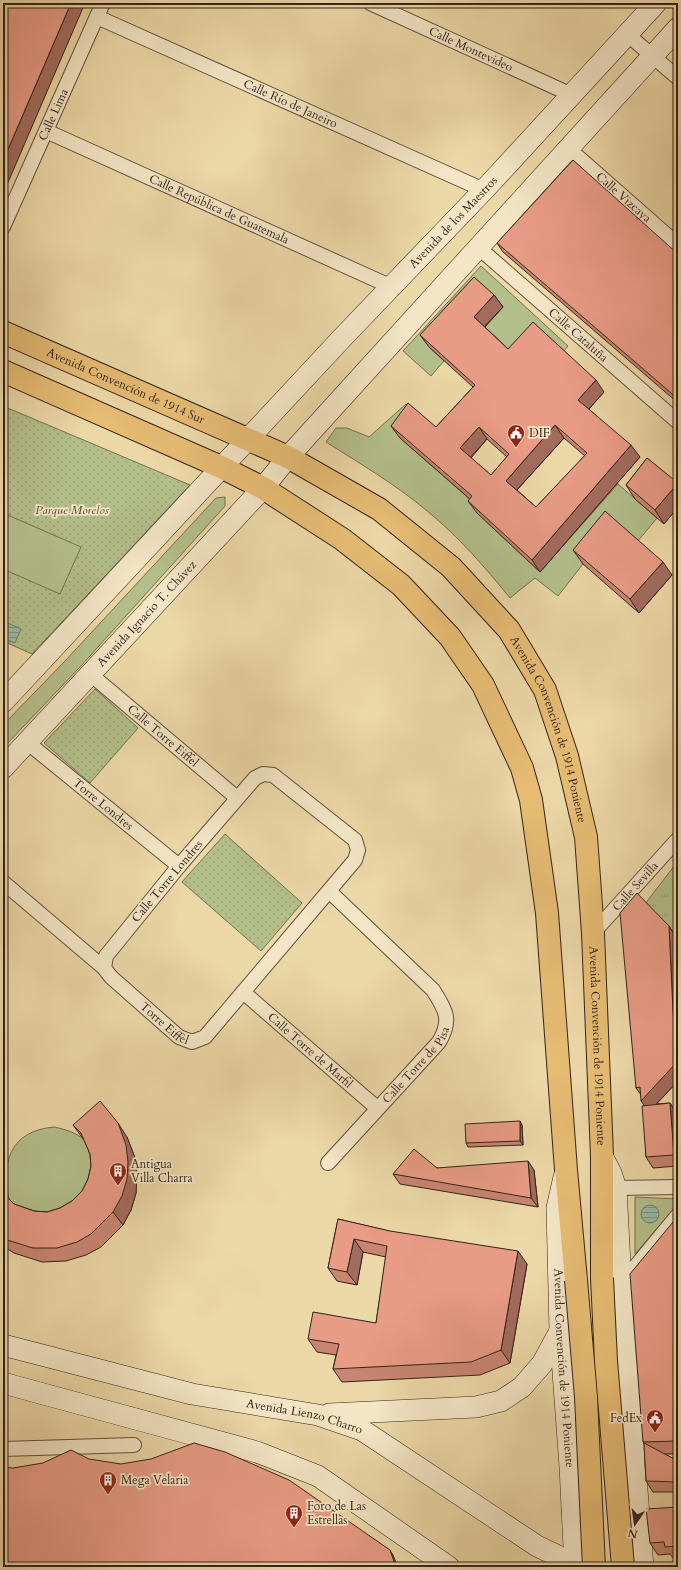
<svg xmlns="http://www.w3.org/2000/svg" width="681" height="1570" viewBox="0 0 681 1570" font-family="Cardo,serif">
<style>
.grass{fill:url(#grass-tufts);stroke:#737052}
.park{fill:url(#park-dots);stroke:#737052}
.garden{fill:#b3bf8a;stroke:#737052}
.water{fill:url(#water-rules);stroke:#707d6d}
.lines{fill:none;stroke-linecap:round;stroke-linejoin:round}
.street-casing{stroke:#614f3e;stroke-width:16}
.secondary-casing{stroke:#33221b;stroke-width:22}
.primary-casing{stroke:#33221b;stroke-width:24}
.street{stroke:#f3e5c5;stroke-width:14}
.secondary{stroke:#f3e5c5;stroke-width:21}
.primary{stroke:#e6bc73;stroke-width:22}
.primary-bridge-casing{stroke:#33221b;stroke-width:24;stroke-linecap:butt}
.primary-bridge{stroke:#e6bc73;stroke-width:22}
.wall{fill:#c88572;stroke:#33221b;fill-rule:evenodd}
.shaded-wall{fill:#a26c5d;stroke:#33221b}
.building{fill:#e89b85;stroke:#33221b;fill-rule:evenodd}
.labels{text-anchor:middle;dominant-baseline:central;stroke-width:3.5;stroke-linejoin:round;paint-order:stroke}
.street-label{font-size:12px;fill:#33221b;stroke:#f3e5c5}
.poi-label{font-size:12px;fill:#33221b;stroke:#f3e5c5;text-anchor:start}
.park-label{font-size:12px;font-style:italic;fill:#534937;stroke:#f3e5c5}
</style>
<defs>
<pattern id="grass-tufts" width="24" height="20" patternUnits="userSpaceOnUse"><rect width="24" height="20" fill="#b3bf8a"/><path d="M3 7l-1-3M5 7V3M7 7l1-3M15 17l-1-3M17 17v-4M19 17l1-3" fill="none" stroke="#9aa476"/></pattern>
<pattern id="park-dots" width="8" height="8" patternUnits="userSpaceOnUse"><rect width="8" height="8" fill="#b3bf8a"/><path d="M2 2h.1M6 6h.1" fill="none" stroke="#9aa476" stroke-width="1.8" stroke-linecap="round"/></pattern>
<pattern id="water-rules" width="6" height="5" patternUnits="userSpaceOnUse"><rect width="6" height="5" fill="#99baa3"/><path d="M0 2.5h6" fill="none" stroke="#7d9784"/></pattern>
</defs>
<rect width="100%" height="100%" fill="#ecd7a6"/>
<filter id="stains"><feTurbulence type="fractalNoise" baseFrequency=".005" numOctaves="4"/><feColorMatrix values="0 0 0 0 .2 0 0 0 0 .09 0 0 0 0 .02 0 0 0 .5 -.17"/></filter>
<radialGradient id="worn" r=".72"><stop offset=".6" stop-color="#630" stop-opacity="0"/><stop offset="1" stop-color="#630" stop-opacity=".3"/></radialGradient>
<polygon class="grass" points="678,861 678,971 645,904"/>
<g class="park">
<polygon points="3,406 190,485 32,654 3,641"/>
<polygon points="95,689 138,728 90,783 44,743"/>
<polygon points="225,834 302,903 261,951 182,882"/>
</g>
<g class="garden">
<polygon points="481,266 568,346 562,353 517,361 429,347 444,361 431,376 403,351"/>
<path d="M406,404L417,415L400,438L474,503L477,513L540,572L618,484L657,518L637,542L583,564L558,596L535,578L510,598C484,566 458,536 426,510C395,484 359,463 326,442L336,428H347L369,437Z"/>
<polygon points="225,497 225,506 80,667 3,748 3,725 65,661 216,498"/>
<polygon points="3,513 81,547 60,594 3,569"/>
<path d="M54,1127C83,1133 88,1141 100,1167L57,1225L10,1203C0,1162 10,1131 54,1127Z"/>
<polygon points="635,1197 678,1199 678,1204 635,1254"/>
</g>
<g class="water">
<polygon points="3,621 21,629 15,643 3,638"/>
<circle cx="650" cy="1214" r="9"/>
</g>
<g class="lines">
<g class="street-casing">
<g id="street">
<path id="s1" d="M370,3L572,95"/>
<path id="s2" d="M97,17L484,190"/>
<polyline points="627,34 678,78"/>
<path id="s3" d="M46,131L392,287"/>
<path id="s4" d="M569,149L678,245"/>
<path id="s5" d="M3,227L103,3"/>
<path id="s6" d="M479,248L678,422"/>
<path id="s7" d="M89,673L237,798"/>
<path id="s8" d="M28,743L179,866"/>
<path id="s9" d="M3,882L104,968L111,977L179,1037L192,1042L205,1037L355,860L358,850L355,840L273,775L263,774L255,778L179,866L106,956L104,968"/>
<path id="s10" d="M593,933L678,839"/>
<path id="s11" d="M243,992L377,1108"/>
<path id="s12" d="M328,1163L439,1042C452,1020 446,1010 433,990L329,891"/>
<polyline points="616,1188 678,1187"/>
<polyline points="621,1284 678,1215"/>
<polyline points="3,1449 134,1445"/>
</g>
</g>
<g class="secondary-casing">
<g id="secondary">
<path id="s13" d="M3,702L343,337L484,190L656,3"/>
<path id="s14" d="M3,768L263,488L288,457L678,28"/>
<polyline points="602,1156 611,1173 616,1188 621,1284 643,1567"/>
<path id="s15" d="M564,1177L557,1208L560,1331L570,1467L575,1567"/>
<path id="s16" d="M3,1345L192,1394L318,1415L362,1430L537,1546L560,1557L589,1567"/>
<polyline points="3,1383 257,1452 318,1476 449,1567"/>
<polyline points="329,1414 476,1407 501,1401 522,1387 542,1364 560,1331"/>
</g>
</g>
<g class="primary-casing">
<g id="primary">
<path id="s17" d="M3,332L288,457L379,509L451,567L509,630L545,690L567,756L586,837L593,933L602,1156V1278"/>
<polyline points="3,371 221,467 263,488 342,539 401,585 450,637 483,685 522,768 531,800 547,913 566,1170 576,1280"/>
</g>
</g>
<use href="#street" class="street"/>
<use href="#secondary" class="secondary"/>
<use href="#primary" class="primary"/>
<g class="primary-bridge-casing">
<g id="primary-bridge">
<polyline points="602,1278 606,1361 623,1567"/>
<polyline points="576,1280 586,1397 594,1567"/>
</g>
</g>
<use href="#primary-bridge" class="primary-bridge"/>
</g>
<g class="wall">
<polygon points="497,243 678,254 678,403 503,252"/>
<path d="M494,295L503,307L485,327L508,349L604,392L589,409L640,457L540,572L477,513L468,501L470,499L400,438L391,426L436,427L473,387L429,347L420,335ZM564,438L585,456L536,507L517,490ZM487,439L507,457L491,475L471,458Z"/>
<polygon points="647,458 678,484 678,507 664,524 635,499 626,485"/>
<polygon points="573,550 672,575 639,613 583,564"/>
<polygon points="669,926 676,937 678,971 678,1081 656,1104 670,1103 677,1114 678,1122 678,1166 653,1168 646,1157 644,1105 641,1095 636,1088"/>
<polygon points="73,1125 127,1137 135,1158 137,1175 136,1193 131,1210 123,1225 101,1247 86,1255 66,1261 42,1262 14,1253 3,1246 3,1193 14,1204 34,1211 47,1212 60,1208 72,1201 82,1191 88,1179 91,1166 90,1154 84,1140"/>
<polygon points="522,1125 523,1145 468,1147 466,1143"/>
<polygon points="437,1168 534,1170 538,1207 400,1184 393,1174"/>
<polygon points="678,1216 678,1454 664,1454 678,1461 678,1492 653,1492 646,1481 644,1443 643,1442"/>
<polygon points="338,1219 527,1264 510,1363 480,1375 342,1382 333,1369 336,1355 317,1352 308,1339 376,1323 386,1257 363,1252 357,1285 337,1281 328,1268"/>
<polygon points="678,1507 678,1558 673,1558 670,1554 658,1555 650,1543"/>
</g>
<g class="shaded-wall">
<polygon points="71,3 85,3 3,194 3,161"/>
<polygon points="494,295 503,307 482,329 474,317"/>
<polygon points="596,380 604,392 586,412 578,400"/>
<polygon points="555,425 564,438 514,493 506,481"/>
<polygon points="479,427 487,439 468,460 460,448"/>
<polygon points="631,445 640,457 540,572 532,560"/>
<polygon points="678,483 678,507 664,524 655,510"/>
<polygon points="663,562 672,575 639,613 630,599"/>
<polygon points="669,926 676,937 678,971 678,1081 649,1112 641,1101 673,1011"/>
<polygon points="670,1103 677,1114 678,1122 678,1161 674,1155"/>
<polygon points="520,1121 522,1125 523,1145 520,1141"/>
<polygon points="118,1123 127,1137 135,1158 137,1175 136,1193 131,1210 123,1225 113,1212"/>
<polygon points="528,1161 534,1170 538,1207 531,1198"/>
<polygon points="354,1239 363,1252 357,1285 347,1272"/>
<polygon points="518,1251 527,1264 510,1363 501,1350"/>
<polygon points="390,1550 393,1555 398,1567 396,1567"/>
</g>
<g class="building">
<polygon points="3,3 71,3 3,161"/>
<polygon points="573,160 678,254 678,399 497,243"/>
<path d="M474,277L494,295L474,317L508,349L533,322L596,380L578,400L631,445L532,560L468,501L472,496L391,426L408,403L436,427L475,385L420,335ZM555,425L587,453L536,507L506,481ZM479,427L509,454L491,475L460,448Z"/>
<polygon points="647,458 678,483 655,510 626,485"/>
<polygon points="605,511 663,562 630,599 573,550"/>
<polygon points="637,893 669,926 673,1011 677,1062 641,1101 640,1087 636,1088 620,913"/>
<polygon points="100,1101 118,1123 126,1145 128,1162 127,1179 122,1196 113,1212 91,1234 77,1242 57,1248 33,1248 4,1239 3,1239 3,1193 14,1204 34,1211 47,1212 60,1208 72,1201 82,1191 88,1179 91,1166 90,1154 81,1133 73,1125"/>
<polygon points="670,1103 674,1155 646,1157 642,1106"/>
<polygon points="520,1121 520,1141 466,1143 465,1124"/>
<polygon points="414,1149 437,1168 528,1161 531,1198 393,1174"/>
<polygon points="678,1216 678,1441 643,1442 630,1274"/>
<polygon points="338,1219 390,1231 518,1251 501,1350 471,1362 333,1369 339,1344 308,1339 313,1312 376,1323 387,1246 354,1239 347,1272 328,1268"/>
<polygon points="194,1443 225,1452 289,1480 390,1550 396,1567 3,1567 3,1467 13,1468 43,1463 71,1450 89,1459 121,1464 151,1459"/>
<polygon points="644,1443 678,1461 678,1482 646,1481"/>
<polygon points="678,1507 678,1546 665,1547 664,1542 650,1543 646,1509"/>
</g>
<defs>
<g id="civic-pin" transform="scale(0.9)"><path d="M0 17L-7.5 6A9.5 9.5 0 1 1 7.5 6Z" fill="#8f2418" stroke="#f3e5c5"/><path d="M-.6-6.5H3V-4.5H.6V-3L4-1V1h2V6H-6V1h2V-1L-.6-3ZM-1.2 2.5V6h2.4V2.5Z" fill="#fff"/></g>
<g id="building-pin" transform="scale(0.9)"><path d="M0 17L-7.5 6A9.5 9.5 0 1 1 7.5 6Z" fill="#8f2418" stroke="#f3e5c5"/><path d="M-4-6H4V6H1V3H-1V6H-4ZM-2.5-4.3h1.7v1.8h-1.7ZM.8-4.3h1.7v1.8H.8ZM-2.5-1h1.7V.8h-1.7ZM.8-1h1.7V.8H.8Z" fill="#fff"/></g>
</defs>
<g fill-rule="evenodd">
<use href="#civic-pin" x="516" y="433"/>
<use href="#building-pin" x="118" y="1171"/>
<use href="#civic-pin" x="655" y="1418"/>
<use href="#building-pin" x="108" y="1480"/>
<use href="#building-pin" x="294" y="1513"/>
</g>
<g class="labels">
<g class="street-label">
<text stroke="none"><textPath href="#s1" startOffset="111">Calle Montevideo</textPath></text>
<text stroke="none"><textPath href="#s2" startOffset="212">Calle Río de Janeiro</textPath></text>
<text stroke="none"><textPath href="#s5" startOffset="123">Calle Lima</textPath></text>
<text stroke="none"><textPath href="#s4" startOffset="73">Calle Vizcaya</textPath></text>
<text stroke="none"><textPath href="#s3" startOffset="190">Calle República de Guatemala</textPath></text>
<text stroke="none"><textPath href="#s13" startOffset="658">Avenida de los Maestros</textPath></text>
<text stroke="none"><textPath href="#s6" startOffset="132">Calle Cataluña</textPath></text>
<text stroke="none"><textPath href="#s17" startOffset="134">Avenida Convención de 1914 Sur</textPath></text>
<text stroke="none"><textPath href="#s14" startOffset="211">Avenida Ignacio T. Chávez</textPath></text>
<text stroke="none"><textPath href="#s17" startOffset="702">Avenida Convención de 1914 Poniente</textPath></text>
<text stroke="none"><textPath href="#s7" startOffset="97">Calle Torre Eiffel</textPath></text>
<text stroke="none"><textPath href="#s8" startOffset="97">Torre Londres</textPath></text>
<text transform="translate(167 881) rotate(-50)">Calle Torre Londres</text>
<text stroke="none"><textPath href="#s10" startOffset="63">Calle Sevilla</textPath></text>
<text stroke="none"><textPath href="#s9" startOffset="215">Torre Eiffel</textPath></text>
<text stroke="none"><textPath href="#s17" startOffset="1026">Avenida Convención de 1914 Poniente</textPath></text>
<text stroke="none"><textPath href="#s11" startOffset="89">Calle Torre de Marfil</textPath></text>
<text stroke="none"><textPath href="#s12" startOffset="132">Calle Torre de Pisa</textPath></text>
<text stroke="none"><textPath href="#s15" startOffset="192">Avenida Convención de 1914 Poniente</textPath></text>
<text stroke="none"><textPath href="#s16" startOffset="310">Avenida Lienzo Charro</textPath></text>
</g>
<g class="poi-label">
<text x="529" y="433">DIF</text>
<text x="131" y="1164">Antigua<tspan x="131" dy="14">Villa Charra</tspan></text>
<text x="642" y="1418" text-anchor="end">FedEx</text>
<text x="121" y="1480">Mega Velaria</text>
<text x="307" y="1506">Foro de Las<tspan x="307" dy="14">Estrellas</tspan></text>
</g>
<g class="park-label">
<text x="72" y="510">Parque Morelos</text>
</g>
</g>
<rect width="681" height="1570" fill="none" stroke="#ecd7a6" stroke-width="16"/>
<rect x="4" y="4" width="673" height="1562" fill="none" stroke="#33221b" stroke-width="2"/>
<rect x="8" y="8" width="665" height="1554" fill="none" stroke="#33221b"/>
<g transform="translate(635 1524) rotate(193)" stroke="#f3e5c5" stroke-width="3" paint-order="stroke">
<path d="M0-3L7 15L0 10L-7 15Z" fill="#33221b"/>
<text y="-6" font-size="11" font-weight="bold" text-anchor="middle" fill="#33221b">N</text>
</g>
<rect width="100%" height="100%" filter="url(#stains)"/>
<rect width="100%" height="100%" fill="url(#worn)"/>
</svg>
